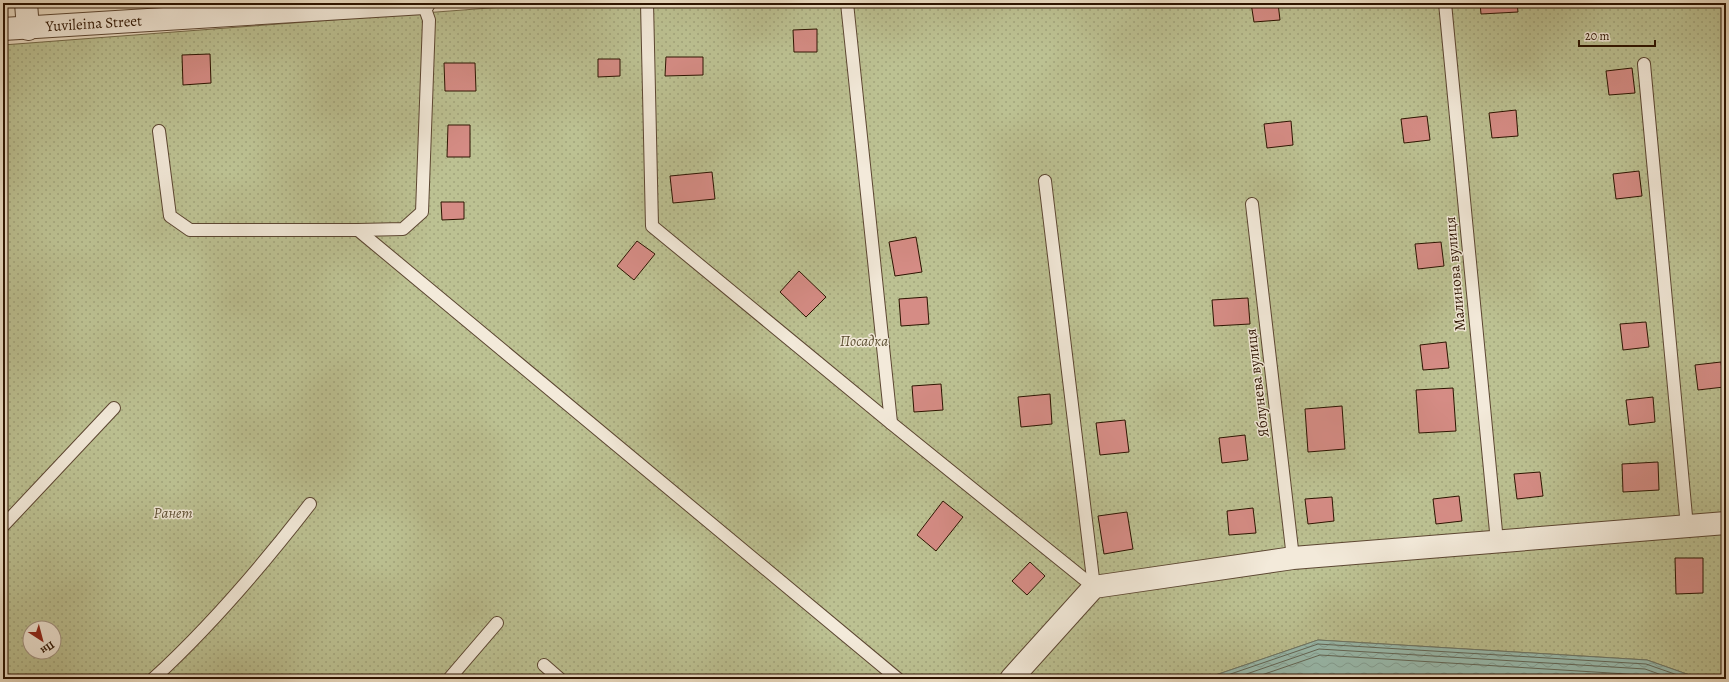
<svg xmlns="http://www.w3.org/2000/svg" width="1729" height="682" viewBox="0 0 1729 682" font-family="Alegreya,serif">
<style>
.park{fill:url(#park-dots);stroke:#746a49;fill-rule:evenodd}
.water{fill:url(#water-waves);stroke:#6e796a}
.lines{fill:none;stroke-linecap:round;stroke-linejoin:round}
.shore{stroke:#636858;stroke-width:1}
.building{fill:#d58c85;stroke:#2c1300}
.lane-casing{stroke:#5c4632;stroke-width:14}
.street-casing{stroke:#5c4632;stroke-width:24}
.lane{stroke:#f3eada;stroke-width:12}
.street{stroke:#f3eada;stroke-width:22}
.labels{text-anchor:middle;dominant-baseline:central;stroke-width:3;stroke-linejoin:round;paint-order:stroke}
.street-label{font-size:15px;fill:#2c1300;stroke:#f3eada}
.park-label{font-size:15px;font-style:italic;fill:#5e5033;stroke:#f3eada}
</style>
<defs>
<pattern id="park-dots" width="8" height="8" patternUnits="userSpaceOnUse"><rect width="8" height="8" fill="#bcc192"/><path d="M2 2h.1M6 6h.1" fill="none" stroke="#a2a57c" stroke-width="1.8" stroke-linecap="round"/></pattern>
<pattern id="water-waves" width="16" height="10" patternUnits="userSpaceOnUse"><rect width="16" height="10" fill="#9abdb0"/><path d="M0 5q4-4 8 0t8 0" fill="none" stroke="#85a296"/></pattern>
</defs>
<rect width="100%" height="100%" fill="#eddfc6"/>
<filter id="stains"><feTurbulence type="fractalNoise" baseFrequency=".005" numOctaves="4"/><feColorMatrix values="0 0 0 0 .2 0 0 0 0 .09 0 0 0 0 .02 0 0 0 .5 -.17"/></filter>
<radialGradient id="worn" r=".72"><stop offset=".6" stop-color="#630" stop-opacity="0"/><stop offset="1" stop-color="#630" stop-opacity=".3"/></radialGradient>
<path class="park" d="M555,3H1726V679H1701L1647,660L1318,640L1204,679H3V45ZM30,628H54V652H30Z"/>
<polygon class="water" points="1318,640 1647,660 1701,679 1204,679"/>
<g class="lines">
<g class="shore">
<polyline points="1216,679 1318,644 1646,664 1689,679"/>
<polyline points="1232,679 1319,649 1645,669 1673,679"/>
<polyline points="1250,679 1320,655 1643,675 1655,679"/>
</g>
</g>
<g class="building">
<polygon points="1251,3 1278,3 1280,20 1254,22"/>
<polygon points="1480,3 1517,3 1518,12 1481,14"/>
<polygon points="817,29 817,52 794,52 793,30"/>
<polygon points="210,54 211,83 183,85 182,55"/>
<polygon points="666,57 703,57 703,75 665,76"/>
<polygon points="598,59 620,59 620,76 598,77"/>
<polygon points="444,63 475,63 476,91 445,91"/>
<polygon points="1632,68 1635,93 1609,95 1606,71"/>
<polygon points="1516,110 1518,136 1492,138 1489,113"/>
<polygon points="1427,116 1430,140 1404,143 1401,119"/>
<polygon points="1291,121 1293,145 1267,148 1264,124"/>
<polygon points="448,125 470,125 470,157 447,157"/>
<polygon points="1639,171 1642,196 1616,199 1613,174"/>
<polygon points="712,172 715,199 673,203 670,176"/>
<polygon points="441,202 464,202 464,219 442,220"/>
<polygon points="916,237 922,272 895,276 889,242"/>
<polygon points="637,241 655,254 634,280 617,266"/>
<polygon points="1441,242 1444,266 1418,269 1415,244"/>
<polygon points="799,271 826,297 806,317 780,292"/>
<polygon points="927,297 929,324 901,326 899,299"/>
<polygon points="1248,298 1250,324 1214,326 1212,300"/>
<polygon points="1646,322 1649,347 1623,350 1620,324"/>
<polygon points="1446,342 1449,368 1423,370 1420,345"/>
<polygon points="1721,362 1724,387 1698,390 1695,365"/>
<polygon points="941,384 943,410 914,412 912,386"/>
<polygon points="1453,388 1456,431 1419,433 1416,390"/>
<polygon points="1050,394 1052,424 1021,427 1018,397"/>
<polygon points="1653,397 1655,422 1629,425 1626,400"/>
<polygon points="1342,406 1345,449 1308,452 1305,409"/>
<polygon points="1125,420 1129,452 1100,455 1096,423"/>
<polygon points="1245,435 1248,460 1222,463 1219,438"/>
<polygon points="1658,462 1659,490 1623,492 1622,464"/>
<polygon points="1540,472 1543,496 1517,499 1514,474"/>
<polygon points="1459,496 1462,521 1436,524 1433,499"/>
<polygon points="1332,497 1334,521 1308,524 1305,499"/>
<polygon points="943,501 963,517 936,551 917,535"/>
<polygon points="1253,508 1256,533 1229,535 1227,511"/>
<polygon points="1127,512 1133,549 1104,554 1098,516"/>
<polygon points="1675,558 1703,558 1703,593 1676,594"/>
<polygon points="1030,562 1045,576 1027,595 1012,581"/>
</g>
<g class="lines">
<g class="lane-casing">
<g id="lane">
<polyline points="647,3 652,226 891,423 1094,587"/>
<polyline points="847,3 891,423"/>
<polyline points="1445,3 1497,542"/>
<polyline points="1644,64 1687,527"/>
<polyline points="159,131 170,216 190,230 358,230 898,679"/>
<polyline points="1045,181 1094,587"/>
<polyline points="1252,204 1293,558"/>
<polyline points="358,230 403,229 422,212 429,20 423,3"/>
<polyline points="3,526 114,408"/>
<polyline points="544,665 560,679"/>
<path d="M153,679C211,626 262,566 310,504"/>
<polyline points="449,679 497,623"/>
</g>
</g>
<g class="street-casing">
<g id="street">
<polyline points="26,3 28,29"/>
<path id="s1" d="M3,29L424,3"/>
<polyline points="1011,679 1094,587 1293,558 1726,523"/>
</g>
</g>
<use href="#lane" class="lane"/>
<use href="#street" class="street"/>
</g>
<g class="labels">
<g class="street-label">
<text stroke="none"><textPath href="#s1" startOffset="91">Yuvileina Street</textPath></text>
<text transform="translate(1455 274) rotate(-95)">Малинова вулиця</text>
<text transform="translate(1257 383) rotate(-97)">Яблунева вулиця</text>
</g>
<g class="park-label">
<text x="864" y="341">Посадка</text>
<text x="173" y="513">Ранет</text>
</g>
</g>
<rect width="1729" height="682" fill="none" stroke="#eddfc6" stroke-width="16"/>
<rect x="4" y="4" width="1721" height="674" fill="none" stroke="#2c1300" stroke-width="2"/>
<rect x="8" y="8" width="1713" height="666" fill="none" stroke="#2c1300"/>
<g transform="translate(42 640) rotate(144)"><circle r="19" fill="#f3eada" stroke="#a39483"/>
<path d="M0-3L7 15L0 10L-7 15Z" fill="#8f2418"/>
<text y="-6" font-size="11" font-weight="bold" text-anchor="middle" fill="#2c1300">Пн</text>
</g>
<path d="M1579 40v6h76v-6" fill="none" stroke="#2c1300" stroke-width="2"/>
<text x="1585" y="40" font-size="12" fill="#2c1300" stroke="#f3eada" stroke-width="3" paint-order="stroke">20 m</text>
<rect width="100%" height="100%" filter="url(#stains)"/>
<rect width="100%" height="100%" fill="url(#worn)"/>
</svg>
